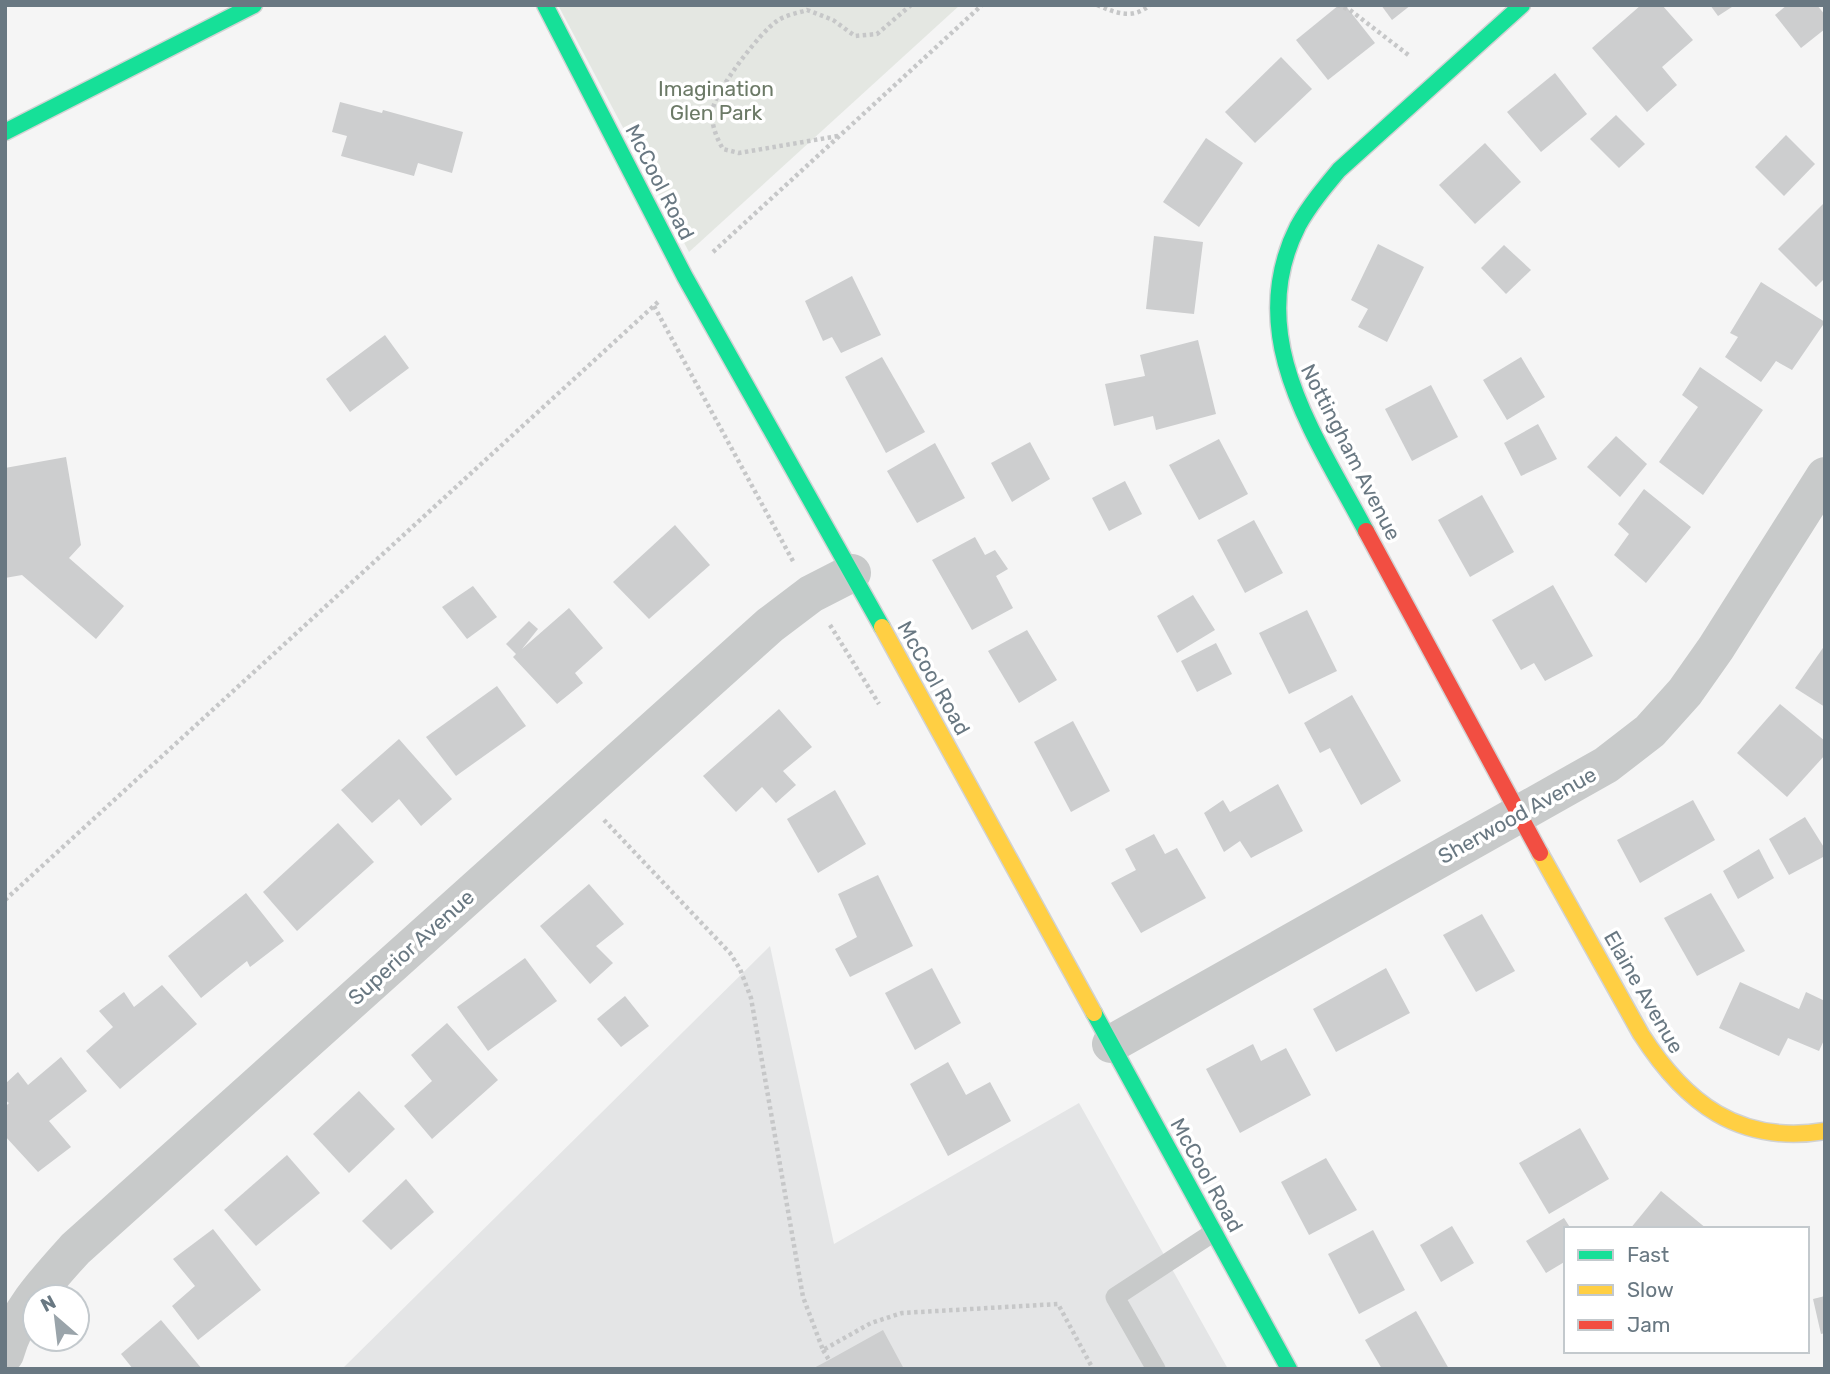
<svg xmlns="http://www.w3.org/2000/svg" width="1830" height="1374" viewBox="0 0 1830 1374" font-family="Rubik,sans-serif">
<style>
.built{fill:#e4e5e6}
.green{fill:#e4e7e2}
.building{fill:#cdcecf}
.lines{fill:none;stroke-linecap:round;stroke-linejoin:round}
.fast-casing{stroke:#d1d2d3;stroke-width:19}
.slow-casing{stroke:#d1d2d3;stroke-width:19}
.jam-casing{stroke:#d1d2d3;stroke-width:19}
.path{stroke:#c6c7c8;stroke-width:4.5;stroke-dasharray:3.5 3.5;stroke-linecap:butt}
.lane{stroke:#c8caca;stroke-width:19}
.street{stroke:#c8caca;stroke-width:38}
.fast{stroke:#16e098;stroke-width:16}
.slow{stroke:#ffcf43;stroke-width:16}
.jam{stroke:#f24e42;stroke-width:16}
.labels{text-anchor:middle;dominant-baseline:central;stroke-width:7;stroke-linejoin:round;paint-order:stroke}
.park-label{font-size:21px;fill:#6c7a67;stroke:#fff}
.street-label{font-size:21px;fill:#697882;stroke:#fff}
</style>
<rect width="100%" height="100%" fill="#f5f5f5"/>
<polygon class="built" points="770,946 834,1244 1079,1103 1228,1369 342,1369"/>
<polygon class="green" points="558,5 960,5 689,252"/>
<g class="building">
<polygon points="1339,5 1345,5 1375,43 1328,80 1296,40"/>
<polygon points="1381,5 1411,5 1392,20"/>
<polygon points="1641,5 1662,5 1693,40 1662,67 1677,85 1647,112 1592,48"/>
<polygon points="1710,5 1735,5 1718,16"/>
<polygon points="1787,5 1817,5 1825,15 1825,29 1801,48 1775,15"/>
<polygon points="1281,57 1312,89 1255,143 1225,112"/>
<polygon points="1555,73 1587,114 1541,152 1507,112"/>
<polygon points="340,102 382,113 383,110 463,132 452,173 418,163 414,176 341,156 347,136 332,132"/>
<polygon points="1616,115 1645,144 1619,168 1590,139"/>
<polygon points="1786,135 1815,164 1784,196 1755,167"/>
<polygon points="1206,138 1243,163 1199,227 1163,202"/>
<polygon points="1485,143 1521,182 1475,224 1439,185"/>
<polygon points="1825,202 1825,278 1816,287 1778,249"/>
<polygon points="1154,236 1203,242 1194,314 1146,309"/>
<polygon points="1378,244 1424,267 1387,342 1358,327 1368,309 1351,300"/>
<polygon points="1504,245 1531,270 1506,294 1481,268"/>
<polygon points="852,276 881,335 841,353 832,337 823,341 805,301"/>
<polygon points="1761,282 1825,322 1792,370 1776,361 1761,382 1725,357 1738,337 1730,333"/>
<polygon points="385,335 409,368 350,412 326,379"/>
<polygon points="1198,340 1216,414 1156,430 1153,416 1114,426 1105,384 1145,376 1140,355"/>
<polygon points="882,357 925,432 886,453 845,377"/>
<polygon points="1521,357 1545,397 1507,420 1483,380"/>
<polygon points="1700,367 1763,410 1703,495 1659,462 1698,407 1682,395"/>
<polygon points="1431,385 1458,437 1412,461 1385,409"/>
<polygon points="1538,424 1557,459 1521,476 1504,443"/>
<polygon points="1616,436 1647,464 1620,497 1587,467"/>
<polygon points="1219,439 1248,494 1199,520 1169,465"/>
<polygon points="1030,442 1050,479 1012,502 991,463"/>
<polygon points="935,443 965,498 917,523 887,471"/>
<polygon points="66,457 81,545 69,558 124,606 96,639 22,575 5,578 5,468"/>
<polygon points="1125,481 1142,514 1109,531 1092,498"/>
<polygon points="1644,489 1691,527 1646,583 1614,555 1629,534 1618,524"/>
<polygon points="1482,495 1514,552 1470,577 1438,520"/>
<polygon points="1254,520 1283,573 1245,593 1217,540"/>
<polygon points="675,525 710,565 649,619 613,582"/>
<polygon points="975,537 985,555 995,550 1008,569 996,576 1013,608 972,630 932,560"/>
<polygon points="1553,585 1593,656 1545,681 1534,663 1521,670 1492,620"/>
<polygon points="473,586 497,617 467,639 442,607"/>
<polygon points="1193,595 1215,630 1177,653 1157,616"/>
<polygon points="569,608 603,648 575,673 583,683 557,704 513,657 516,654 506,644 529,621 538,629 522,649"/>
<polygon points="1307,610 1337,671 1289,694 1259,633"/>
<polygon points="1027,630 1057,680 1019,703 988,651"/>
<polygon points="1216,643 1232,674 1197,692 1181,661"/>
<polygon points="1825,645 1825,707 1795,688"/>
<polygon points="497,686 526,726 456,776 426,737"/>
<polygon points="1352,695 1401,781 1361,805 1330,748 1320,753 1304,723"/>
<polygon points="1780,704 1825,741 1825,755 1787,797 1737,753"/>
<polygon points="779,709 812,747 783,771 796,785 776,803 762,787 736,812 703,776"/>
<polygon points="1073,721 1110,791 1071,812 1034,742"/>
<polygon points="399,739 452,799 421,826 399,799 372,823 341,790"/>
<polygon points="1278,784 1303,831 1251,858 1240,841 1224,852 1204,813 1223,800 1230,812"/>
<polygon points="835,790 866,844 818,873 787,819"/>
<polygon points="1693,800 1715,840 1640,883 1617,840"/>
<polygon points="1805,817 1825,849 1825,856 1789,875 1769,839"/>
<polygon points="338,823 374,862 297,931 263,892"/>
<polygon points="1154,834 1165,854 1177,848 1206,898 1141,933 1111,883 1136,870 1125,849"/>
<polygon points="1759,849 1774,878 1738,899 1723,871"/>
<polygon points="878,875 913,946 850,977 835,949 857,937 838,894"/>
<polygon points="589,884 624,924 596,946 613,963 590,984 540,926"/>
<polygon points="246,893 284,941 250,967 247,961 201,998 168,956"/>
<polygon points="1711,893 1745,951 1697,976 1664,918"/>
<polygon points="1482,914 1515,971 1476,992 1443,935"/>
<polygon points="525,958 557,1001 488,1051 457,1007"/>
<polygon points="932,968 961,1023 915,1050 885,993"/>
<polygon points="1386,968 1410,1013 1336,1052 1313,1009"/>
<polygon points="1740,982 1799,1009 1806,992 1825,1001 1825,1038 1819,1051 1788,1038 1779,1056 1719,1028"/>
<polygon points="162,985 197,1024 120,1089 86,1051 113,1027 99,1011 124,992 134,1007"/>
<polygon points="625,996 649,1026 621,1047 597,1019"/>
<polygon points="447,1023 498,1080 432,1139 404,1106 432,1081 411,1055"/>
<polygon points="1253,1044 1261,1061 1286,1048 1311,1095 1240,1133 1206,1069"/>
<polygon points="61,1057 87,1091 49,1121 71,1147 38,1172 5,1136 5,1107 9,1103 5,1100 5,1084 18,1072 28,1085"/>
<polygon points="948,1062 966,1095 990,1082 1011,1121 948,1156 910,1084"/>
<polygon points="359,1091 395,1129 349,1173 313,1134"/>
<polygon points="1580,1128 1609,1179 1549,1214 1519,1163"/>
<polygon points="287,1155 320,1193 256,1246 224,1210"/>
<polygon points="1326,1158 1357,1210 1309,1235 1281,1182"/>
<polygon points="406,1179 434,1212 391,1250 362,1221"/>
<polygon points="1661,1191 1707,1229 1630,1229"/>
<polygon points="1564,1218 1571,1229 1566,1229 1566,1261 1546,1273 1526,1241"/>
<polygon points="1452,1226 1474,1263 1441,1282 1420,1245"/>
<polygon points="213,1229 261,1290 198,1340 172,1306 195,1286 173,1259"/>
<polygon points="1373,1230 1405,1290 1359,1314 1328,1254"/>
<polygon points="1825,1296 1825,1333 1821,1334 1813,1299"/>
<polygon points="1416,1311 1449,1369 1382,1369 1365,1340"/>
<polygon points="161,1320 202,1369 133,1369 121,1354"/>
<polygon points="883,1330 904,1369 812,1369 829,1360"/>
</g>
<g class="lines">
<g class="fast-casing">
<g id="fast">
<polyline points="545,5 685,277 882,627"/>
<polyline points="5,132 254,5"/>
<path d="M1366,531C1316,436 1242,336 1298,226C1309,206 1324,188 1339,170L1522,5"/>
<polyline points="1094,1013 1289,1369"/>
</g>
</g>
<g class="slow-casing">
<g id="slow">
<polyline points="882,627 1094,1013"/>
<path d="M1540,853L1641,1034C1685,1103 1739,1145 1825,1131"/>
</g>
</g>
<g class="jam-casing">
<polyline id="jam" points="1366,531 1540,853"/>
</g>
<g class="path">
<path d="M1097,5C1116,13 1132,20 1150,5"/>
<polyline points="1337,5 1350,10 1411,57"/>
<path d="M838,136L739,153L723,149C716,137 710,122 713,108C717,89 760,32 777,21C785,15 798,13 807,10L833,20L855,36L877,34L911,5"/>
<polyline points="713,252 982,5"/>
<polyline points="654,306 794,563"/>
<polyline points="830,625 879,704"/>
<polyline points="604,820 730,953 740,969 751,998 803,1297 823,1350 871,1323 902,1313 1058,1304 1093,1369"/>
<polyline points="5,900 658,302"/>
<polyline points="823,1350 829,1360"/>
</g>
<polyline class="lane" points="1156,1369 1115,1297 1214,1232"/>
<g class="street">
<polyline points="1111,1044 1606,765 1650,731 1685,692 1716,648 1825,476"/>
<path d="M5,1354C16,1313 47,1280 75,1249L770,625L811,594L852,573"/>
</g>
<use href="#fast" class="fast"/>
<use href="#slow" class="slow"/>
<use href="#jam" class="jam"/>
</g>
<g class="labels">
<g class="park-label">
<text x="716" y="88">Imagination<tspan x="716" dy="24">Glen Park</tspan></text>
</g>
<g class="street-label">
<text transform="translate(660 182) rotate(63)">McCool Road</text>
<text transform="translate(1351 452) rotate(63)">Nottingham Avenue</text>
<text transform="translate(934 678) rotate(61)">McCool Road</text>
<text transform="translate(1517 815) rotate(-29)">Sherwood Avenue</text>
<text transform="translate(411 947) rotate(-42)">Superior Avenue</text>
<text transform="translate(1644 992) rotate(60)">Elaine Avenue</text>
<text transform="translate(1207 1175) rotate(61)">McCool Road</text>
</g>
</g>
<rect width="1830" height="1374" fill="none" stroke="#697882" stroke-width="14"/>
<rect x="1564" y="1227" width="245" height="126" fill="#ffffff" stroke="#c3c9cd" stroke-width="2"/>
<rect x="1578" y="1250" width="35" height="10" fill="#16e098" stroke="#c3c9cd" stroke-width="2"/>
<text x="1627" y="1262" font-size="21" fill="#697882">Fast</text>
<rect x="1578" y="1285" width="35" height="10" fill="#ffcf43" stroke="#c3c9cd" stroke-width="2"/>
<text x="1627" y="1297" font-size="21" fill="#697882">Slow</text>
<rect x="1578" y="1320" width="35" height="10" fill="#f24e42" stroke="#c3c9cd" stroke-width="2"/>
<text x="1627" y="1332" font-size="21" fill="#697882">Jam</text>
<g transform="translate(56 1318) rotate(332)"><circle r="33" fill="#ffffff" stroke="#c3c9cd" stroke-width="2"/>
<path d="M0-5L12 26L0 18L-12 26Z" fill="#9aa4aa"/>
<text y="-10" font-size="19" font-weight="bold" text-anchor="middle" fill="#697882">N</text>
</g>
</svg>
